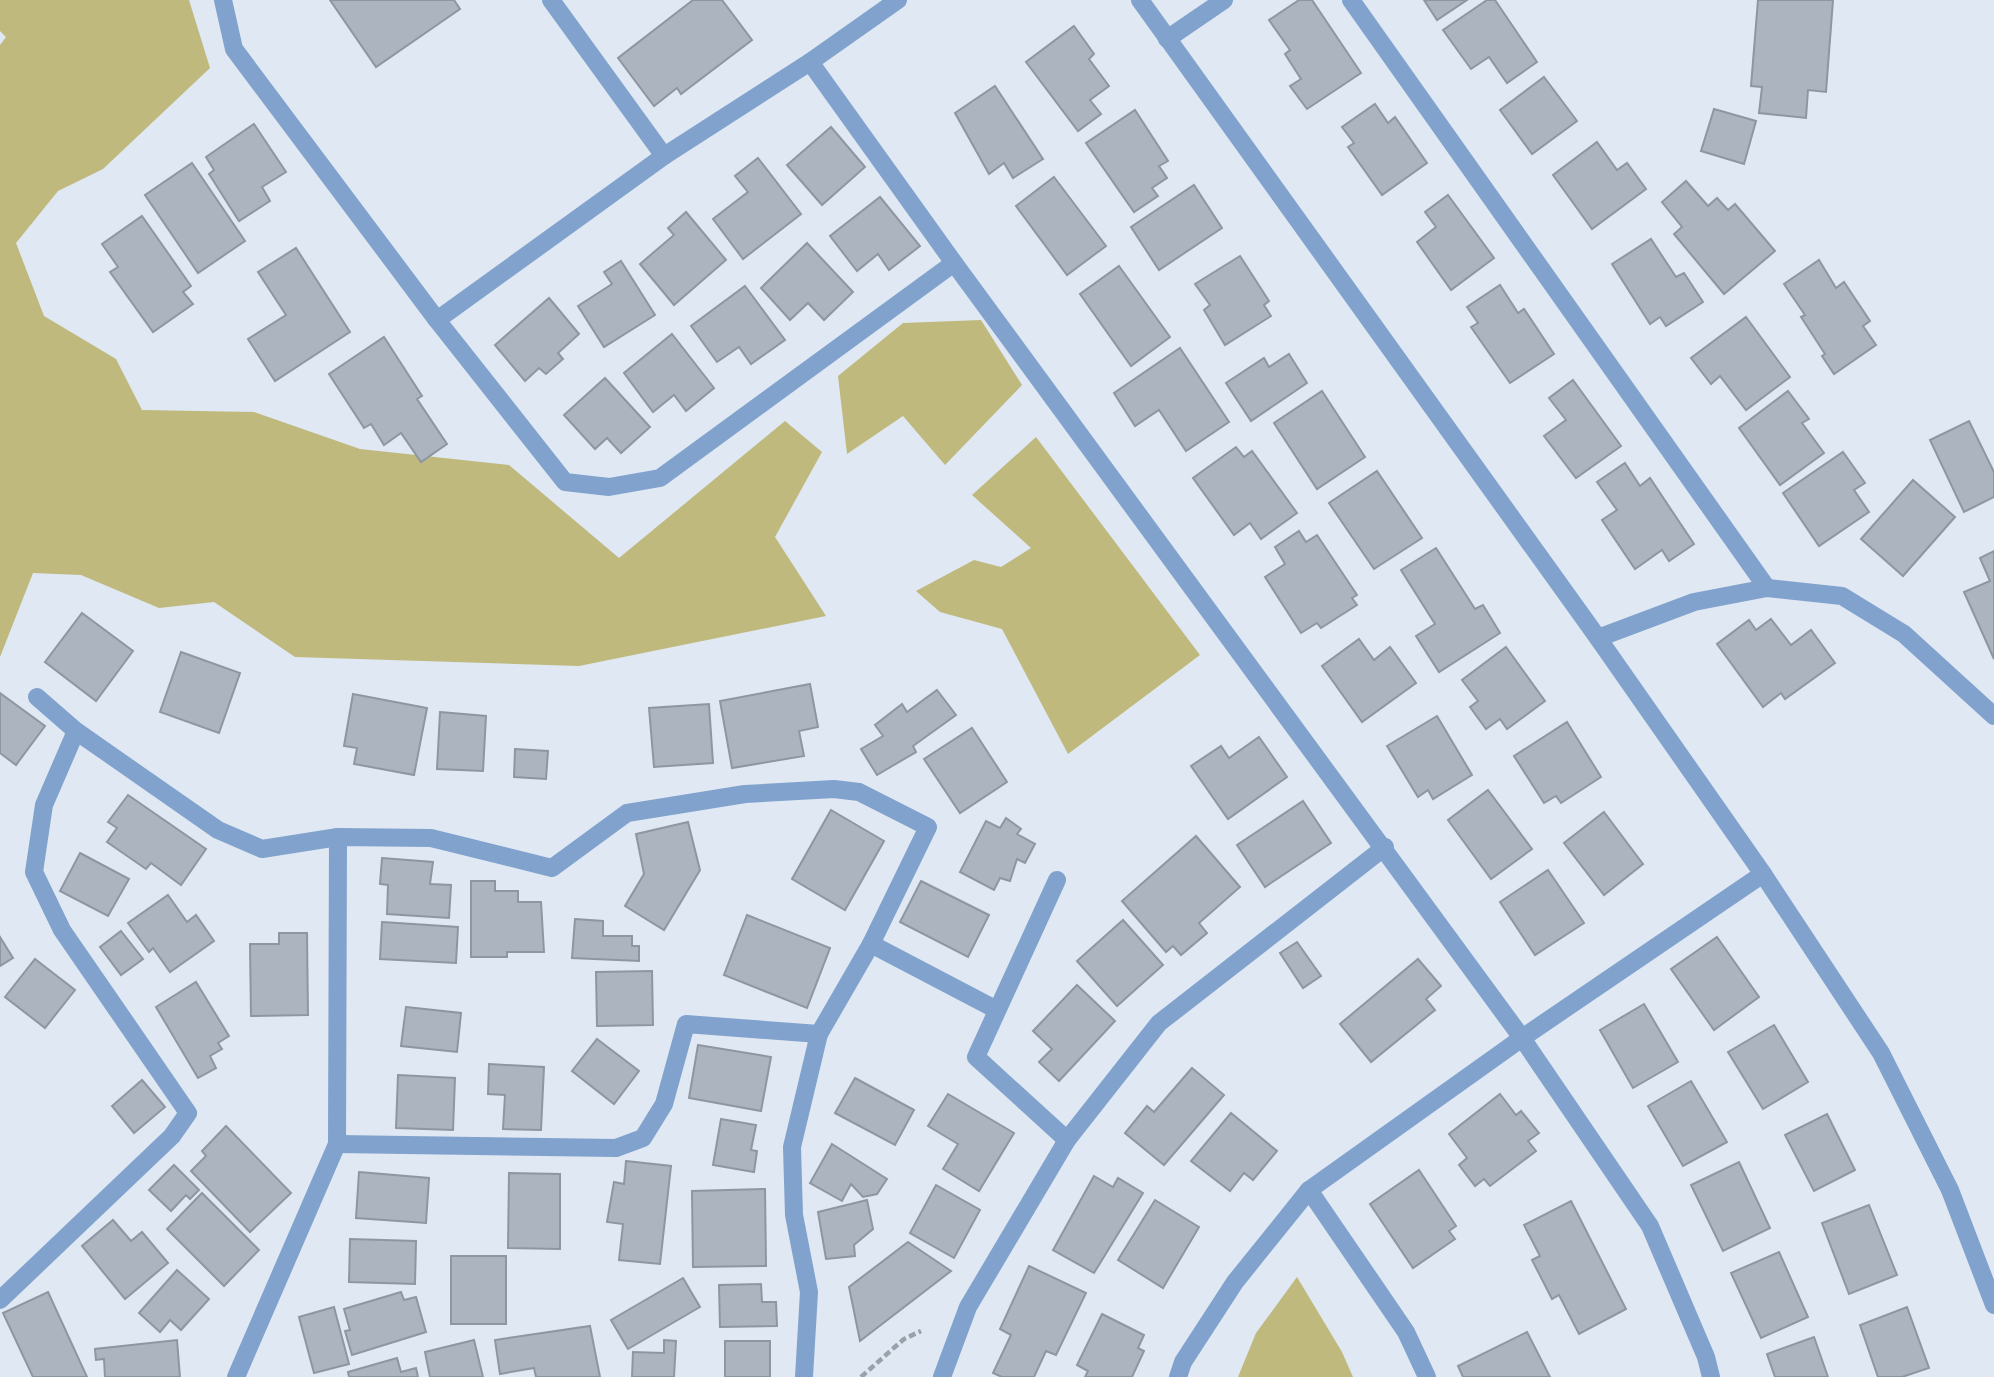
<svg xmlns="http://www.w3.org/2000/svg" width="1994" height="1377" viewBox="0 0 1994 1377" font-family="Arial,sans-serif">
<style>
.green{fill:#bfb97d}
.building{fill:#acb4bf;stroke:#8e97a1;stroke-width:2}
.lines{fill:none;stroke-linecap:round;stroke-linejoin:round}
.path{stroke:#9aa1a9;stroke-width:4.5;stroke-dasharray:7 3.5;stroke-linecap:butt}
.minor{stroke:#80a2cc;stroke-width:18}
</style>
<rect width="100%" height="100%" fill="#dfe8f3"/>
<g class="green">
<polygon points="0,0 189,0 210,68 103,169 58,191 16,243 44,316 116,359 142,410 254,412 360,449 509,465 619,558 785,421 822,452 775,537 826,616 579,666 295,657 214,602 159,608 81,575 33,573 0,657 0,45 6,37 0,31"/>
<polygon points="981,320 1022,385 945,465 903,416 847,454 838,376 903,323"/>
<polygon points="1036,437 1200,655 1068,754 1002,629 940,612 916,591 974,560 1001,567 1031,548 972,495"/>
<polygon points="1297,1277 1342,1352 1353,1377 1238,1377 1256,1333"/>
</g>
<g class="building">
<polygon points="330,0 454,0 460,9 376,67"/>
<polygon points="693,0 722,0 752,40 681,94 677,88 654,106 618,58"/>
<polygon points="1299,0 1312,0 1361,73 1307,109 1290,86 1301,79 1285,54 1290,50 1269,20"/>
<polygon points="1424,0 1467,0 1437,20"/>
<polygon points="1487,0 1495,0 1537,62 1507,83 1489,57 1471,69 1443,30"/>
<polygon points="1758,0 1833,0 1826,92 1808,90 1806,118 1759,113 1762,87 1751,86"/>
<polygon points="1074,26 1094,54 1089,59 1109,86 1090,100 1101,114 1078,131 1026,62"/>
<polygon points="1544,77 1577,121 1532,154 1500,110"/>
<polygon points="995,86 1043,159 1013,178 1004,163 989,174 955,113"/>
<polygon points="1375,104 1388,123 1395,117 1427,163 1382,195 1348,147 1354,143 1342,127"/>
<polygon points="1714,109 1756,121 1744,164 1701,151"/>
<polygon points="1135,110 1168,161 1159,166 1167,178 1152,188 1158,196 1134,212 1086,143"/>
<polygon points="254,124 286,172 262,187 270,201 239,221 209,174 214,170 206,157"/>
<polygon points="831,127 865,167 822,205 787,165"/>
<polygon points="1597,142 1617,170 1627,163 1646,189 1592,229 1553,175"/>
<polygon points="758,158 801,214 743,259 713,219 748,192 735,176"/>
<polygon points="192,163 245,241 198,273 145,195"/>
<polygon points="1054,177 1106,246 1067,275 1016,206"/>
<polygon points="1686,181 1708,206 1717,198 1728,210 1735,204 1775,251 1724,294 1674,234 1682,227 1662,202"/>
<polygon points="1194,185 1222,228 1159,270 1131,227"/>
<polygon points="1448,195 1494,258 1451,290 1417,242 1436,227 1425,212"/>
<polygon points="880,197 920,246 889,270 878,254 857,271 830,236"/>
<polygon points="686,212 726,260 674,305 640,264 674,235 668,228"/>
<polygon points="142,216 191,286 183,292 193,304 153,332 110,272 118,267 102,244"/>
<polygon points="1651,239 1676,277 1684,273 1703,302 1666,326 1660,317 1650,324 1612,264"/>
<polygon points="807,243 853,292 824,320 808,303 790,320 761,288"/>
<polygon points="296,248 350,332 275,381 248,339 286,315 258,272"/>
<polygon points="1240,256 1269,301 1264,305 1271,316 1225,345 1204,310 1210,305 1195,284"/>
<polygon points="1819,260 1836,288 1844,282 1870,321 1863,326 1876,345 1834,374 1822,356 1825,354 1801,317 1805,315 1784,284"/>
<polygon points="621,261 655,315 604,347 578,306 612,284 604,272"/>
<polygon points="1119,266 1170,337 1131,366 1080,294"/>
<polygon points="1500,285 1518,313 1524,309 1554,354 1510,383 1471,327 1478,323 1467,307"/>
<polygon points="745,286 785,340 751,364 739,347 717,362 691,326"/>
<polygon points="549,298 579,334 558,353 563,359 546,374 539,368 525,381 495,345"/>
<polygon points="1746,317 1790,377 1746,410 1720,376 1711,384 1691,358"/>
<polygon points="672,334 714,388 686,411 674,395 653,412 624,373"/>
<polygon points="384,337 422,396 417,399 447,444 421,462 401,433 384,445 371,424 364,428 329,374"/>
<polygon points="1180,348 1229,422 1186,451 1159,410 1135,426 1114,393"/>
<polygon points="1289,354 1307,383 1251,421 1226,383 1264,358 1269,367"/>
<polygon points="605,378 650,427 621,453 607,438 595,449 564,415"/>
<polygon points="1573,380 1621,446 1576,478 1544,436 1566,420 1549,398"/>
<polygon points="1322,391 1365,457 1317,489 1274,423"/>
<polygon points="1788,391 1809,419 1802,423 1824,453 1780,485 1739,428"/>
<polygon points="1969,421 1994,472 1994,497 1964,512 1930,440"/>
<polygon points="1236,447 1244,457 1252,451 1297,513 1261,539 1250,523 1234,535 1193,478"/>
<polygon points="1843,452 1865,483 1854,490 1869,512 1819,546 1783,493"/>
<polygon points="1625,463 1640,486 1650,478 1694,544 1669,561 1662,550 1635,569 1602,520 1617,510 1597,482"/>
<polygon points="1377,471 1422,538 1374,569 1329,503"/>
<polygon points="1913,480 1955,517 1903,576 1861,539"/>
<polygon points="1299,531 1306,542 1317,535 1357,595 1352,598 1357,605 1321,628 1317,623 1301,633 1265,577 1285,564 1275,547"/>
<polygon points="1436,548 1475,609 1483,605 1500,633 1439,672 1416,636 1435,624 1401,570"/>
<polygon points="1994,551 1994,659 1964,592 1990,581 1980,558"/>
<polygon points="82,613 133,651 96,701 45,662"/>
<polygon points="1771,619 1791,645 1811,630 1835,663 1785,699 1781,693 1763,707 1717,644 1749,620 1756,630"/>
<polygon points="1359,639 1374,660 1390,647 1416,683 1362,722 1322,666"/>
<polygon points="1506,647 1545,701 1507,729 1500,719 1486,729 1470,707 1478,701 1462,680"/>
<polygon points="181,652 240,673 219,733 160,712"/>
<polygon points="810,684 818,727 799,731 804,756 732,768 720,701"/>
<polygon points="937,690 956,715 913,746 916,752 877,775 861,749 883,736 875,725 902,704 907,712"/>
<polygon points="0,693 45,726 16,765 0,753"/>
<polygon points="353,694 427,708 414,775 354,764 357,748 344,746"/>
<polygon points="709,704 713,763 654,767 649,708"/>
<polygon points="440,712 486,716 483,771 437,769"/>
<polygon points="1437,716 1472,775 1433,799 1428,790 1418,797 1387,746"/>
<polygon points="1567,722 1601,777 1561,803 1556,796 1544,803 1514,756"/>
<polygon points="972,728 1007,782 960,813 924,759"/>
<polygon points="1259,737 1287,777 1228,819 1191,766 1221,746 1229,758"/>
<polygon points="515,749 548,751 546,779 514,777"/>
<polygon points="1488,790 1532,849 1491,879 1448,820"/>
<polygon points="128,795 206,849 181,885 151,863 146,869 107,842 117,828 108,822"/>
<polygon points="1303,801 1331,843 1265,887 1237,845"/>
<polygon points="831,810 884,841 845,910 792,879"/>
<polygon points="1604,812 1643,864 1604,895 1564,843"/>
<polygon points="1006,818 1021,829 1017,834 1035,844 1025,863 1017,859 1010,881 1000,878 994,890 960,872 986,821 1000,828"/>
<polygon points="688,822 700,870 664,930 625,906 644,874 636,834"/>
<polygon points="1196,836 1240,887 1199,923 1207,933 1181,955 1173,946 1166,952 1122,901"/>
<polygon points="80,853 129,879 108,916 60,891"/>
<polygon points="382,858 433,862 430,884 451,885 449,918 387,914 388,885 380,884"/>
<polygon points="1548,870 1584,923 1535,955 1500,902"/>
<polygon points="471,881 495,881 495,891 518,891 518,902 541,902 544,952 507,952 507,957 471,957"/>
<polygon points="921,881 989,915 968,957 900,922"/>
<polygon points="168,895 187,922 196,915 214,941 170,972 153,948 149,952 128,923"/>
<polygon points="747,915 830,948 807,1008 724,975"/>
<polygon points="575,919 603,921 603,936 632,936 632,946 639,946 639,961 572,958"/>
<polygon points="1123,920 1163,965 1117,1006 1077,961"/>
<polygon points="382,922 458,927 456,963 380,959"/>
<polygon points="121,931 143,959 121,975 100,947"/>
<polygon points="279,933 307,933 308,1015 251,1016 250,944 279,944"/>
<polygon points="0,937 13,958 0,966"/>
<polygon points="1717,937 1759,997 1714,1030 1671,969"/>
<polygon points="1297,942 1321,976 1303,988 1280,953"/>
<polygon points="35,959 75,990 45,1028 5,997"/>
<polygon points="1418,959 1441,986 1426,999 1435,1010 1371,1062 1340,1024"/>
<polygon points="652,971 653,1025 597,1026 596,972"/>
<polygon points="196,982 229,1036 218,1043 222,1049 210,1056 216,1068 198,1078 156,1007"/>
<polygon points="1077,985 1115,1021 1059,1081 1039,1062 1052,1049 1033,1031"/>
<polygon points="1644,1004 1678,1062 1633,1088 1600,1030"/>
<polygon points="406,1007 461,1013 457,1052 401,1046"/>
<polygon points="1774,1025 1808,1082 1763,1109 1728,1052"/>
<polygon points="597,1039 639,1071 614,1104 572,1071"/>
<polygon points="698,1045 771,1057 761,1111 689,1098"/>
<polygon points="489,1064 544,1067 541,1130 503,1129 505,1095 488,1094"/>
<polygon points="1192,1068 1224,1095 1164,1165 1125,1133 1147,1106 1154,1112"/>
<polygon points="398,1075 455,1078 453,1130 396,1128"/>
<polygon points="855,1078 914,1110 895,1145 835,1113"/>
<polygon points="142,1080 165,1107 134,1133 112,1106"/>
<polygon points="1691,1081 1727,1142 1683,1166 1648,1106"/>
<polygon points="948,1094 1014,1133 979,1191 943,1169 958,1144 928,1126"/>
<polygon points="1500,1094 1516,1115 1521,1111 1539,1133 1528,1141 1536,1151 1490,1186 1484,1179 1475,1186 1459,1165 1467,1158 1449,1134"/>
<polygon points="1231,1113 1277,1151 1253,1180 1244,1173 1230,1191 1191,1161"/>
<polygon points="1827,1114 1855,1170 1814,1191 1785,1135"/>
<polygon points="721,1119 756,1125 751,1150 757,1151 754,1172 713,1165"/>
<polygon points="226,1126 291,1193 250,1232 191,1171 206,1156 202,1151"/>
<polygon points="832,1144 887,1179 877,1194 863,1197 851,1184 842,1201 810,1183"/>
<polygon points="626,1161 671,1166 660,1264 619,1260 623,1224 607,1222 614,1182 624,1184"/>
<polygon points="1739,1162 1770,1228 1723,1251 1691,1185"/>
<polygon points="174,1165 199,1190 190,1199 186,1195 171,1211 149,1190"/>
<polygon points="1419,1170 1456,1226 1449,1231 1455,1239 1413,1268 1370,1204"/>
<polygon points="359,1172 429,1178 426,1223 356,1218"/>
<polygon points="509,1173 560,1174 560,1249 508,1248"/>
<polygon points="1094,1176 1113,1187 1118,1178 1143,1193 1094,1273 1053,1250"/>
<polygon points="936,1185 980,1210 954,1258 910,1233"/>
<polygon points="765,1189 766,1266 693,1267 692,1191"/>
<polygon points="202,1193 259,1250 224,1286 167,1229"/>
<polygon points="867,1200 873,1229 854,1245 855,1256 826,1259 818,1212"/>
<polygon points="1155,1200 1199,1227 1163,1288 1118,1260"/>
<polygon points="1571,1201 1626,1309 1579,1334 1559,1295 1552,1299 1532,1260 1540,1256 1524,1225"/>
<polygon points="1869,1205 1897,1275 1849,1294 1822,1223"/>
<polygon points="113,1220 131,1241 142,1232 168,1263 125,1299 82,1246"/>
<polygon points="350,1239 416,1241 415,1284 349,1282"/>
<polygon points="908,1242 951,1271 860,1341 849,1287"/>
<polygon points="1779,1252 1808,1317 1761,1338 1731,1273"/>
<rect x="451" y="1256" width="55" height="68"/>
<polygon points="1029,1266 1086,1293 1056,1355 1046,1351 1034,1377 1002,1377 993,1373 1011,1335 1000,1329"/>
<polygon points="177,1270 209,1299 181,1330 170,1320 160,1332 139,1313"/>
<polygon points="683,1278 700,1307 628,1349 611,1320"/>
<polygon points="761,1284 762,1302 776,1302 777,1326 720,1327 719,1285"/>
<polygon points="48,1292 87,1377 33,1377 3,1313"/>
<polygon points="401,1292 404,1300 416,1297 426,1332 352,1355 345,1331 350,1330 344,1309"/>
<polygon points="334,1307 349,1364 314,1373 299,1317"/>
<polygon points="1907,1307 1929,1368 1902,1377 1878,1377 1860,1325"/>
<polygon points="1102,1314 1144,1335 1138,1348 1144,1351 1132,1377 1085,1377 1088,1371 1077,1365"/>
<polygon points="590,1326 600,1377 536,1377 534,1368 500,1374 495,1340"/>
<polygon points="1527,1332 1550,1377 1463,1377 1458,1366"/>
<polygon points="1814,1337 1828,1377 1775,1377 1767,1354"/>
<polygon points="177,1340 180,1377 105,1377 104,1359 96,1360 95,1349"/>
<polygon points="474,1340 483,1377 430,1377 425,1352"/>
<polygon points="664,1340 676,1341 674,1377 632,1377 633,1352 664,1353"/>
<rect x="725" y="1341" width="45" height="36"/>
<polygon points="397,1358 401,1372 416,1368 418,1377 349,1377 348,1372"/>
</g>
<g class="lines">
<polyline class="path" points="861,1377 904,1339 921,1331"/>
<g class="minor">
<polyline points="223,0 234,49 437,320 565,482 609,487 660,478 954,263"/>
<polyline points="551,0 664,156"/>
<polyline points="1140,0 1598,638 1763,874 1881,1053 1950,1190 1994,1305"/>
<polyline points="1351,0 1767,588"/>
<polyline points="1167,39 1224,0"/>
<polyline points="810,62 954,263 1522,1038 1650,1226 1706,1357 1711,1377"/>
<polyline points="437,320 664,156 810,62 898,0"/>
<polyline points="1598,638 1694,602 1767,588 1842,596 1904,634 1994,716"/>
<polyline points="37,697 76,731 218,830 262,849 338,837 431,838 552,868 627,813 745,794 834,789 859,792 928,827 871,944 819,1034"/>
<polyline points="1057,880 976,1057 1067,1140"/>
<polyline points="871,944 997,1010"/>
<polyline points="337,1144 616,1148 643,1138 664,1104 686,1024 819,1034 792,1147 794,1215 809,1292 804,1377"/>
<polyline points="1309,1190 1406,1332 1427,1377"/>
<polyline points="0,1300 172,1136 188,1113 62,930 34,872 44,805 76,731"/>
<polyline points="236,1377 337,1144 338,837"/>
<polyline points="942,1377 968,1307 1067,1140 1159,1023 1385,847"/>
<polyline points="1178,1377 1183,1362 1235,1282 1309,1190 1522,1038 1763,874"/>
</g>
</g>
</svg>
